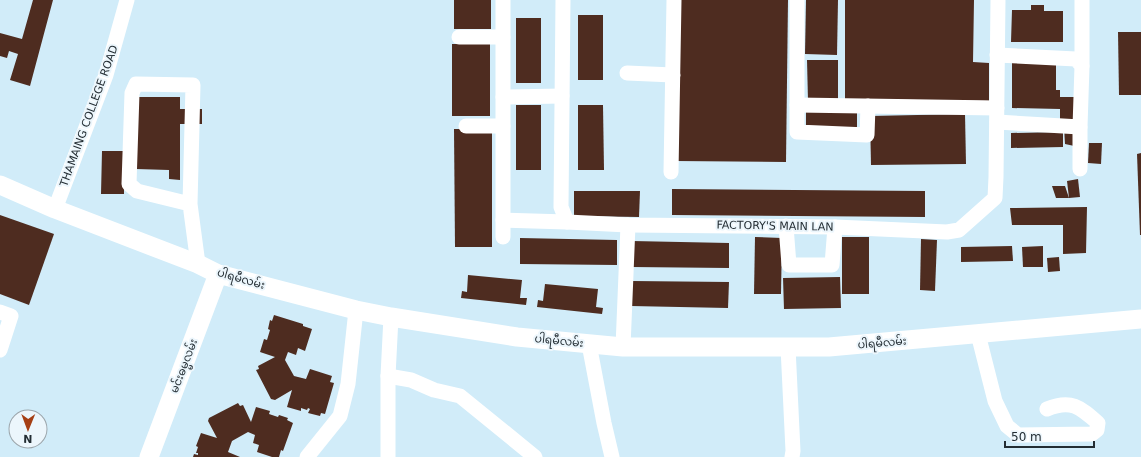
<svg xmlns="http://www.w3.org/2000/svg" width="1141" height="457" viewBox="0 0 1141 457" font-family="'DejaVu Sans','Noto Sans Myanmar',sans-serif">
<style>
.building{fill:#4e2c20}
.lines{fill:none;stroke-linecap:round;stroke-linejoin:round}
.minor{stroke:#fff;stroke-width:15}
.major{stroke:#fff;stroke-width:19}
.labels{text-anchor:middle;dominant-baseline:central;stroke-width:4;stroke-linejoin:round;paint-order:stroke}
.street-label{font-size:11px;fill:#232d33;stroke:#ecf6fc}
</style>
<rect width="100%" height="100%" fill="#d1ecf9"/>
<g class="building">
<polygon points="33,0 53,0 30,86 10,80 18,54 9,51 7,58 0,56 0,33 22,39"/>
<rect x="454" y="0" width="37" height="29"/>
<polygon points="677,0 788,0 786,162 675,161"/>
<polygon points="806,0 838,0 837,55 805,54"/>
<polygon points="845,0 974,0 973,62 989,63 989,101 845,99"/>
<polygon points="1031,5 1044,5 1044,11 1063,11 1063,42 1011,42 1012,10 1031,10"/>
<rect x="578" y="15" width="25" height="65"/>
<rect x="516" y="18" width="25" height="65"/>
<polygon points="1118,32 1141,32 1141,95 1119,95"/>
<rect x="452" y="44" width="38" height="72"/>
<polygon points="807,60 838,60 838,101 808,101"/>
<polygon points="1012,62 1056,62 1056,90 1060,90 1060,97 1074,97 1074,119 1060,119 1060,109 1012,108"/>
<polygon points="136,97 180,97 180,109 202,109 202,124 180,124 180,180 169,179 169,170 136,169 124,164 124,194 101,194 102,151 124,151"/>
<rect x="516" y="105" width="25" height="65"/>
<polygon points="578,105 603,105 604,170 578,170"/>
<polygon points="806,112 857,112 857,127 806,128"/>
<polygon points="965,114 966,164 871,165 870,116"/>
<polygon points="1064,127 1075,129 1079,147 1065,144"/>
<polygon points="454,129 492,129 492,247 455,247"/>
<polygon points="1063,132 1063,147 1011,148 1011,133"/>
<polygon points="1089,143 1102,143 1101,164 1088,163"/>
<polygon points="1141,153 1141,235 1140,235 1137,154"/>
<polygon points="1078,179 1080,197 1069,198 1067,181"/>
<polygon points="1052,186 1065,186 1069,198 1056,198"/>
<polygon points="672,189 925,191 925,217 672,215"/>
<polygon points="574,191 640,191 639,217 574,216"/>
<polygon points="1087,207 1086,253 1063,254 1063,225 1012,225 1010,208"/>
<polygon points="0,215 54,234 29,305 0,294"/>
<polygon points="755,237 782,238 781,294 754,294"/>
<rect x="842" y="237" width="27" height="57"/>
<polygon points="520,238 617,240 617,265 520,264"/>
<polygon points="921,239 937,240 935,291 920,290"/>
<polygon points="632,241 729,243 729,268 632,267"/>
<polygon points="1012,246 1013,261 961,262 961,247"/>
<polygon points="1043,246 1043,267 1023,267 1022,247"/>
<polygon points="1059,257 1060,271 1048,272 1047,258"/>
<polygon points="468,275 522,280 520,298 527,298 526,305 461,298 462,291 467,292"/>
<polygon points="840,277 841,308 784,309 783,278"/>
<polygon points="632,281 729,282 728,308 631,306"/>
<polygon points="545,284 598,289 596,307 603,308 602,314 537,307 538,300 543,301"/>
<polygon points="274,315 303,324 303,326 312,329 305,351 298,348 296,355 288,352 285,360 294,376 306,379 310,369 332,376 330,382 334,383 325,414 321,413 320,416 308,413 310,409 308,408 307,410 301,408 301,411 287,407 292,390 275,400 271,399 256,370 259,369 258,366 275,357 260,352 264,339 267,340 270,330 268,329 270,320 272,321"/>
<polygon points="238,403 240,406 243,405 251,422 256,407 270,411 269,414 278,417 279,415 288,418 287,420 293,423 283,451 281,450 279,457 272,457 257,452 259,445 253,443 255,435 248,432 232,441 228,452 240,457 193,457 194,454 198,455 198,453 196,453 198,447 196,446 201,433 217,438 208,421 209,418"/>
</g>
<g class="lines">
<g class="minor">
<polyline points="503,0 503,237"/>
<polyline points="563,0 561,207 567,222 628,225 835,227 947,232 959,230 995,198 996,177 998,0"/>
<polyline points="797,0 797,132 867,135 868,106"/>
<polyline points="1082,0 1082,66"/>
<polyline points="459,37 503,37"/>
<polyline points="997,55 1076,59 1082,66 1080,127 1080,169"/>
<polyline points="627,73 673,75"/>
<polyline points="503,97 562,96"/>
<polyline points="797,105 997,108"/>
<polyline points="997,122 1080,127"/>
<polyline points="466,126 503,126"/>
<polyline points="671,172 674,0"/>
<polyline points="190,204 137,191 129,184 132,93 136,84 193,85 190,204 198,264"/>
<polyline points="55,209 106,75 127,0"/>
<polyline points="503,220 567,222"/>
<polyline points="786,226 789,265 832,265 835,227"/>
<polyline points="0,312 11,316 0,350"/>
<path d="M978,334L995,401L1007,426L1018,435L1092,434L1097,430L1098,423C1080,407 1071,399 1047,409"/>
<polyline points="589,344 604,423 612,457"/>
<polyline points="623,347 628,225"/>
<polyline points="788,347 793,451 792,457"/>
<polyline points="388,376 411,380 434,390 460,396 535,457"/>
<polyline points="307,457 340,416 348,384 356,310"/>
<polyline points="388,457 388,376 391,317"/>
</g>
<g class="major">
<polyline points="0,185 55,209 198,264 218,274 356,310 391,317 517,337 623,347 829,347 1141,319"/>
<polyline points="149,457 218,274"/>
</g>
</g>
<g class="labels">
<g class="street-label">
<text transform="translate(89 116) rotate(-70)">THAMAING COLLEGE ROAD</text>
<text transform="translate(775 226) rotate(1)">FACTORY'S MAIN LAN</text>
<text transform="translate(241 279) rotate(16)">ပါရမီလမ်း</text>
<text transform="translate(559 341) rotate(6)">ပါရမီလမ်း</text>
<text transform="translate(882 343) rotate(-5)">ပါရမီလမ်း</text>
<text transform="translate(184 366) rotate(-69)">မင်းဓမ္မလမ်း</text>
</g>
</g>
<g transform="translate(28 429) rotate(181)"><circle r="19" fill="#ecf6fc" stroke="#9ca6ac"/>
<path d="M0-3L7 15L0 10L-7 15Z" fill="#a53f15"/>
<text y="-6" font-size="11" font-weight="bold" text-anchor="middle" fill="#232d33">N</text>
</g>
<path d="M1005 441v6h89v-6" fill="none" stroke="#232d33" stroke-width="2"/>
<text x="1011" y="441" font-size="12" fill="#232d33" stroke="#ecf6fc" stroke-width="3" paint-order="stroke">50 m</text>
</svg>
